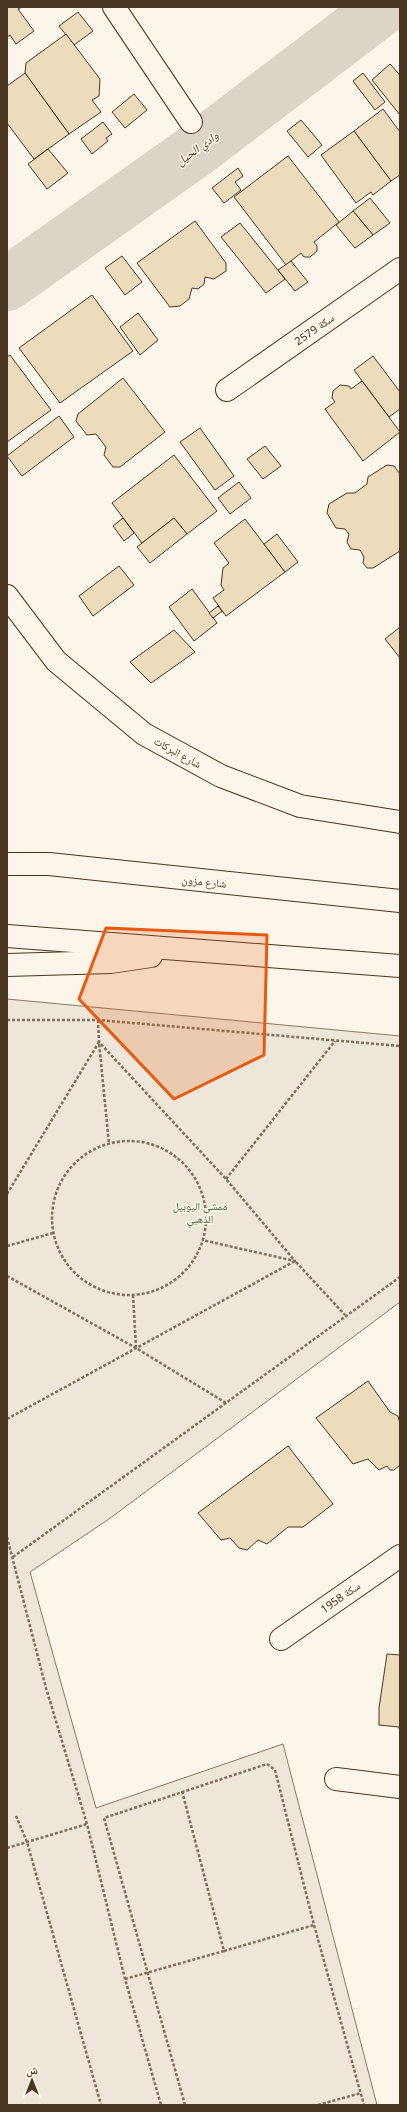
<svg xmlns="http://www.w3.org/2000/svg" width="407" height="2112" viewBox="0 0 407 2112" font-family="'Noto Sans','Noto Naskh Arabic',sans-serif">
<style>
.green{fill:#ede6d9;stroke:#887966}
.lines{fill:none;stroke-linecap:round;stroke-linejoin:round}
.river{stroke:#dcd4c6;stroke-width:54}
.building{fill:#ecdcbc;stroke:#4a3520}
.minor-casing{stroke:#4a3520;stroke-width:24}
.major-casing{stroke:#4a3520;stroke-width:24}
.path{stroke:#7f6f5c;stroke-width:2.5;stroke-dasharray:3 2;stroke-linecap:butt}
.minor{stroke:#fbf6e9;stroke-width:22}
.major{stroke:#fbf6e9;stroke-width:22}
.marked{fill:#e8590c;fill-opacity:0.2;stroke:#e8590c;stroke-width:3;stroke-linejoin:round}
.labels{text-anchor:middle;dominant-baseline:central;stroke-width:3;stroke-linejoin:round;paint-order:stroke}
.street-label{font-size:11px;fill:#4a3520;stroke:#fbf6e9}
.park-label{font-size:11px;fill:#436837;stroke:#fbf6e9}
.water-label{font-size:12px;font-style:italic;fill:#4a3520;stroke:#fbf6e9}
</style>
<rect width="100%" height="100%" fill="#fbf6e9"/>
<polygon class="green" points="7,999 400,1036 400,1302 109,1519 30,1572 96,1808 283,1744 377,2105 7,2105"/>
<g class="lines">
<polyline class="river" points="7,284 195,151 384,7"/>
</g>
<g class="building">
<polygon points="7,7 22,7 18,9 34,31 16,44 10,35 7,37"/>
<polygon points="78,12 93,31 74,45 59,26"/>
<polygon points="66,34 100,79 99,96 92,100 101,112 69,134 25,73 26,63"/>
<polygon points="390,64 399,74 400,73 400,115 372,80"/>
<polygon points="25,73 69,134 34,159 7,123 7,86"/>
<polygon points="363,73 385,102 375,110 353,81"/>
<polygon points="134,94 147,110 125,128 112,112"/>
<polygon points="383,109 400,132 400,175 391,181 354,131"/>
<polygon points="301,120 322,145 308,157 287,131"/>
<polygon points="103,122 112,134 106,138 108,141 92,154 81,139"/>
<polygon points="354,131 391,181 373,195 371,192 356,203 321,155"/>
<polygon points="48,149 68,173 47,189 28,164"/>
<polygon points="288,156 339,222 314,242 317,246 317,251 310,257 304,257 301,253 286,265 234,197"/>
<polygon points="238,168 243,176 235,182 241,190 224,203 212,188"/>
<polygon points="370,198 390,223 373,235 353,211"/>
<polygon points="353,211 373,235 355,248 336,225"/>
<polygon points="195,221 226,263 226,271 214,279 205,277 204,284 198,289 192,288 189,299 180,306 170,307 137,263"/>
<polygon points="240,223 285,279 266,293 221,237"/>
<polygon points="122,256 142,282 125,295 105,268"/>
<polygon points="291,261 308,282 295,291 278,270"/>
<polygon points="92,295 133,351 60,403 19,348"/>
<polygon points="138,313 158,340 140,355 120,327"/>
<polygon points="10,355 51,410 7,442 7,357"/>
<polygon points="373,356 400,392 400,409 389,417 354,370"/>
<polygon points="123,378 165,432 120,467 113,467 104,455 106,447 96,434 87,435 76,421 78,414"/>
<polygon points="362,381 400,432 363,461 325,409 335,402 332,398 333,391 340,385 349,386 351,389"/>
<polygon points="59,416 74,437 22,476 7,456"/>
<polygon points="200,428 234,476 215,490 180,442"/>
<polygon points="265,446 281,466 263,479 247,459"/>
<polygon points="174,455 217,511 187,534 174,518 142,543 112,503"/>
<polygon points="387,465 394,466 400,474 400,551 373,568 367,568 363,563 364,557 360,550 351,549 347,542 349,534 345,529 336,528 327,513 329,504 347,493 355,493 367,484 368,477"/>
<polygon points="239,482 251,498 230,514 218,498"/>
<polygon points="123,518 134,533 124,541 113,526"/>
<polygon points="174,518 187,534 150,563 137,547"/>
<polygon points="245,519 285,572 226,616 213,598 224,590 221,585 223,568 229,563 214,543"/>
<polygon points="277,534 298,562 285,572 264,544"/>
<polygon points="119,566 134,585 93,616 79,596"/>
<polygon points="192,589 217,623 194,641 169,607"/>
<polygon points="218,606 222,611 213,618 209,613"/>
<polygon points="400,627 400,658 385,639"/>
<polygon points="174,630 195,652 151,683 130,662"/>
<polygon points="368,1381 390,1412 398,1416 400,1424 400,1465 394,1470 390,1470 387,1466 379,1470 368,1459 353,1464 316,1418"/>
<polygon points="288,1446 333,1504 303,1527 288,1527 267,1544 258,1540 247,1550 239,1548 230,1538 221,1540 198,1513"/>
<polygon points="387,1654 400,1655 400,1734 399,1727 379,1725 379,1708"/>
</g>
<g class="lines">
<g class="minor-casing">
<g id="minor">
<polyline points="114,7 191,122"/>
<polyline points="227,390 400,269"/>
<polyline points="7,596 56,661 144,734 221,776 300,806 400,822"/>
<polyline points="281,1639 400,1556"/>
<polyline points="336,1779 400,1787"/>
</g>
</g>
<g class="major-casing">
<g id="major">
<polyline points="7,864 49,864 400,901"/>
<polyline points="7,936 400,966"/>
<polyline points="7,965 111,962 151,956"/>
</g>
</g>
<g class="path">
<polyline points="7,1020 98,1020 400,1046"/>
<polyline points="98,1020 99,1042 226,1179 295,1261 202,1240"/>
<circle cx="129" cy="1218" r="77"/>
<polyline points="226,1179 335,1041"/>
<polyline points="7,1194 99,1042 109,1144"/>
<polyline points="7,1246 53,1233"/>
<polyline points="7,1276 136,1348 226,1403"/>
<polyline points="133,1295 136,1347"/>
<polyline points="7,1419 295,1261 345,1315"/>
<polyline points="7,1537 46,1688 87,1824 125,1979 161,2105"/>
<polyline points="13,1557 400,1277"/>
<polyline points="16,1816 27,1842 101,2105"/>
<polyline points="7,1848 87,1824"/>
<polyline points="224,1951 314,1925"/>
<polyline points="125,1979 224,1951 182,1791"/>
<polyline points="185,2105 104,1818 267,1764 275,1770 314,1925 364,2105"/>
<polyline points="318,2105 361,2093"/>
</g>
<use href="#minor" class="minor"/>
<use href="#major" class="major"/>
</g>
<path class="marked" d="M106,928L267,935L264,1055L174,1099L79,999Z"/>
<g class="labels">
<g class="street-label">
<text transform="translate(314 329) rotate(-35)">سكة 2579</text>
<text transform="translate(178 752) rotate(29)">شارع البركات</text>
<text transform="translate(204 881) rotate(6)">شارع مزون</text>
<text transform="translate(340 1597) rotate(-35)">سكة 1958</text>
</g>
<g class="park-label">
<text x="200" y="1205">ممشى اليوبيل<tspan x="200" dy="13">الذهبي</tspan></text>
</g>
<g class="water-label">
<text transform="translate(197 148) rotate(-36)">وادي الحيل</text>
</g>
</g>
<rect width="407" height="2112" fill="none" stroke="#4a3520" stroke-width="16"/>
<g transform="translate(32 2080)" stroke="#fbf6e9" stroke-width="3" paint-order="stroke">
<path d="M0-3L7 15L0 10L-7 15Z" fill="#4a3520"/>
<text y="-6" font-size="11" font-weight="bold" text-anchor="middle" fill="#4a3520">ش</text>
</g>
</svg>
